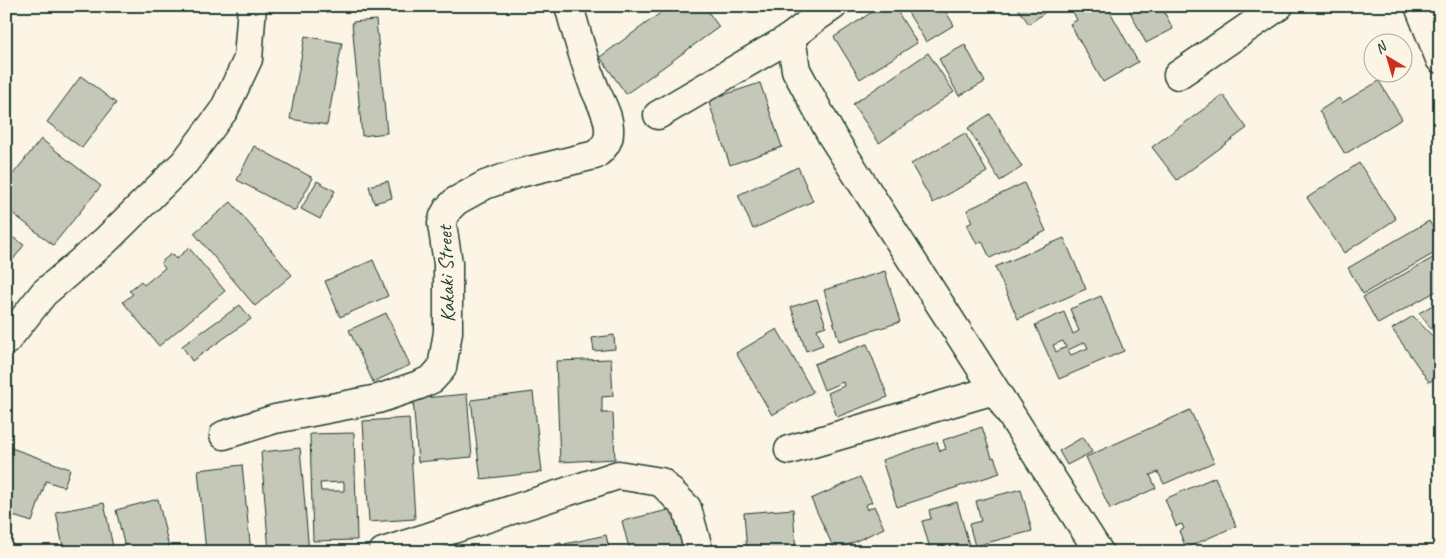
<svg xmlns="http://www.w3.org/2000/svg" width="1446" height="558" viewBox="0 0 1446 558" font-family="Caveat,sans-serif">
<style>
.building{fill:#c5c7b9;stroke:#1f3d34;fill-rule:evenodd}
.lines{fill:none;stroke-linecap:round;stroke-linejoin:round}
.street-casing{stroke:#1f3d34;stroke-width:31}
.street{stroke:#fcf5e5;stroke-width:28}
.labels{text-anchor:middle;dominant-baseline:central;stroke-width:5;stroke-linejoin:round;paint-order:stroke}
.street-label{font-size:21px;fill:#1f3d34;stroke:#fcf5e5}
</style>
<rect width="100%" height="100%" fill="#fcf5e5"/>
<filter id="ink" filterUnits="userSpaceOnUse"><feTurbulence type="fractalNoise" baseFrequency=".02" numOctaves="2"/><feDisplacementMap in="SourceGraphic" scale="10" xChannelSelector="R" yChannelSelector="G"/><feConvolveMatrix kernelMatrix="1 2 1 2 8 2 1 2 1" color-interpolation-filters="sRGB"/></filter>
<g filter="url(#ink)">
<g class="building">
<polygon points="670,6 704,6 719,27 626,94 600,57"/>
<polygon points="881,6 894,6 917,43 860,79 834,37"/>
<polygon points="904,6 942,6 954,25 926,42"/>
<polygon points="1016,6 1046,6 1048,10 1029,24"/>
<polygon points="1083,6 1107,6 1138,62 1103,82 1070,24 1077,20 1073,12"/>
<polygon points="1127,6 1161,6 1173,29 1146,43"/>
<polygon points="376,20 387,133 362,136 352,22"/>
<polygon points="305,36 342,43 327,125 290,119"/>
<polygon points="965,45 985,82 959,96 939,59"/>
<polygon points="928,53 954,92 879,143 853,104"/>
<polygon points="81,76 116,103 82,148 47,122"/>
<polygon points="1379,81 1402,119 1345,154 1319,111 1339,98 1342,103"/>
<polygon points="760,83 782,147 730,165 708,100"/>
<polygon points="1223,95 1247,128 1177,180 1152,147"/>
<polygon points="990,114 1022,167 1000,181 968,128"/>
<polygon points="965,133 987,172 933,203 911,164"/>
<polygon points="41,139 101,186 53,245 6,208 6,183"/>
<polygon points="254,146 313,178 295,211 237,180"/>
<polygon points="1359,163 1396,219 1344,253 1307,198"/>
<polygon points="798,167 813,201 753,229 738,195"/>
<polygon points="317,181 335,191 320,219 301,209"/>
<polygon points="388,181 392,198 374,203 369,186"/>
<polygon points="1024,183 1046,231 990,258 982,241 977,244 967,225 972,222 967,210"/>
<polygon points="231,202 292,275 255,306 194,233"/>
<polygon points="1429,221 1440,239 1440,250 1363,294 1348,268"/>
<polygon points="6,233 24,245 6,269"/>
<polygon points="1064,238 1086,289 1018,319 995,267"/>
<polygon points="189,248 225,291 159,346 123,302 133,294 129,291 141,281 144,285 165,268 160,263 171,254 176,259"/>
<polygon points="1440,254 1440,289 1378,324 1363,297"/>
<polygon points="373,260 388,296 340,317 325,281"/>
<polygon points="885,271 900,322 839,341 824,290"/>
<path d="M1101,296L1124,351L1059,379L1035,325L1064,312L1073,334L1079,331L1070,309ZM1063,341L1066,347L1056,352L1053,345ZM1085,342L1088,348L1071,355L1068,350Z"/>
<polygon points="817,299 826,326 817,329 823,345 806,351 791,307"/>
<polygon points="1440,301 1440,340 1419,313"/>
<polygon points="240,305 251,319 192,361 182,346"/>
<polygon points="386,313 410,365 373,382 349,330"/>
<polygon points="1413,316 1440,344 1440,375 1429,382 1392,329"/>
<polygon points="777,329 813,392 772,415 736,353"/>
<polygon points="614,335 615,349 594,351 592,338"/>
<polygon points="867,344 888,397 837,417 828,393 844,386 843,382 824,390 814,364"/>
<polygon points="611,359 613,396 602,397 602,413 613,413 615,459 560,462 556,361"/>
<polygon points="533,392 542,472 481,479 471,400"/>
<polygon points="467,394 472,457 418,462 413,399"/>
<polygon points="1190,410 1214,462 1164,484 1158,472 1150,475 1156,488 1110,509 1086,457"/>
<polygon points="409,418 415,519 369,522 363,421"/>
<polygon points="982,427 992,458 994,457 1000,473 897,507 882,460 937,442 940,451 946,449 943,440"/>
<path d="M354,433L357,540L313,541L310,434ZM344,482V491H321L320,483Z"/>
<polygon points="1083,437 1092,452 1067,465 1059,451"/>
<polygon points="6,446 70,469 64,487 46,481 32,522 7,514 6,515"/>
<polygon points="300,448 309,552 269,552 261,452"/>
<polygon points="242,465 251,552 206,552 198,470"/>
<polygon points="860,477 872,502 865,505 867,510 874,506 884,528 835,551 811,499"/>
<polygon points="1215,477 1236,526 1186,548 1179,531 1184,529 1182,524 1176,526 1165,499"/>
<polygon points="1021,489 1032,531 975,546 969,524 981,521 976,501"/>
<polygon points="158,499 170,552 126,552 116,510"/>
<polygon points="957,502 971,552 931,552 922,521 931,519 929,510"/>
<polygon points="104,503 114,552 64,552 56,512"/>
<polygon points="677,508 680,518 675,519 678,533 686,531 685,552 630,552 622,521"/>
<polygon points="793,509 796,552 747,552 744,513"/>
<polygon points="606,535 610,552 566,552 565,544"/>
<polygon points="561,543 563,552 514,552"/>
</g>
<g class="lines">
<g class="street-casing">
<g id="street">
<polyline points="833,6 814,19 791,37 796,70 832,136 1099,552"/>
<polyline points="1419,6 1440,59"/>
<polyline points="1178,75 1279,6"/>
<polyline points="658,115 791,37"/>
<polyline points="6,341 44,293 105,241 185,162 224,110 248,59 252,6"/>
<path d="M224,435L275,419L378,399L419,385L432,379L442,368L448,332V263L442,224L444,216L448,209L456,201L465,196L485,185L516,174L595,155C602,150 609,142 609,133C610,117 601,103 595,89C584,62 577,34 569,6"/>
<polyline points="789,450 994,390"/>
<polyline points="383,552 618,475 661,482 687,508 699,552"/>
</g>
</g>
<use href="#street" class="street"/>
</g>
</g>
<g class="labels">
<g class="street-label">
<text transform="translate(446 274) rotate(-92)">Kakaki Street</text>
</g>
</g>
<rect width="1446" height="558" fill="none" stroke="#fcf5e5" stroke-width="25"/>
<rect x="12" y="12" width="1421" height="533" fill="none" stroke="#1f3d34" stroke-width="2" filter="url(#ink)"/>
<g transform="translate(1388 58) rotate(322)"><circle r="24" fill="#fcf5e5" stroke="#a4ab9e"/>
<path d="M0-4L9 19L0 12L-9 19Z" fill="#c8321e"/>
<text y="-8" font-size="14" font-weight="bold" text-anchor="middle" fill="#1f3d34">N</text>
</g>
</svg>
